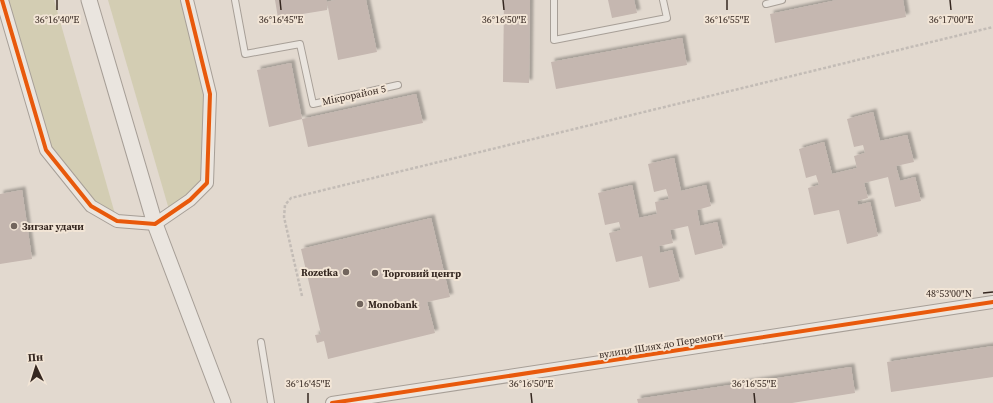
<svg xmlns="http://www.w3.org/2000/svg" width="993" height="403" viewBox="0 0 993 403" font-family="'Source Serif 4',serif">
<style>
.green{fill:#d3cdb3}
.building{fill:#c5b7b0;filter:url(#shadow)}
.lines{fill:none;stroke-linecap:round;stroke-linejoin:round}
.service-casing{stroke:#a79f97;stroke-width:8}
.minor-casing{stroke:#a79f97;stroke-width:14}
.tertiary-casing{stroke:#a79f97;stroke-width:17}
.path{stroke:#c3bcb6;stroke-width:2.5;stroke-dasharray:3 2;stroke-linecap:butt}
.service{stroke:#eae5df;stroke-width:6}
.minor{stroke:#eae5df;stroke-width:12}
.tertiary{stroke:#eae5df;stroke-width:15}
.cycleway-casing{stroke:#f2e5d6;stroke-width:6}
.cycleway{stroke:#e8590c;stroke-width:4}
.ticks{fill:none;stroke:#352720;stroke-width:1.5}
.poi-dot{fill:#72655d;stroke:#f2e5d6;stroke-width:1.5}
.labels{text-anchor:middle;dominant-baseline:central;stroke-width:4;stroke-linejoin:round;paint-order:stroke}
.street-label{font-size:10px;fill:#352720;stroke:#f2e5d6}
.poi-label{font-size:10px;font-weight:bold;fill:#352720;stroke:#f2e5d6;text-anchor:start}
.ticks-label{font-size:10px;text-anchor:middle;fill:#352720;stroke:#f2e5d6;stroke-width:4;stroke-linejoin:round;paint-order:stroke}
</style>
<defs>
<filter id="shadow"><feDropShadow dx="3.5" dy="-3.5" stdDeviation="1" flood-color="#0004"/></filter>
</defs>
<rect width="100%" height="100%" fill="#e2d9cf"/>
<g class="green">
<polygon points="2,0 54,0 117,221 91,206 46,150"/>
<polygon points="108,0 187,0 210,94 207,183 170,213"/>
</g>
<g class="building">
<polygon points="275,0 326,0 327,2 335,0 366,0 377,52 338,60 327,2 327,10 278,18"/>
<polygon points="504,0 530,0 529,83 503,82"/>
<polygon points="608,0 634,0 637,13 612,18"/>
<polygon points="837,0 903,0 906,17 775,43 770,14"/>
<polygon points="682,38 687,65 556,89 551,62"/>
<polygon points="291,63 302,119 269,127 257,70"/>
<polygon points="416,94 423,123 308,147 302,119"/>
<polygon points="873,112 880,141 907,135 914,162 896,166 900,181 915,177 921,201 895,207 888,177 864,183 868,198 857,201 858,205 870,202 878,236 847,244 839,210 814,215 808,188 819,185 816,175 806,178 799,149 824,142 832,174 857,168 854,156 865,153 863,145 854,147 847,119"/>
<polygon points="674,158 681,191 706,185 711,206 697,210 700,226 717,222 723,248 695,255 688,226 670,230 673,243 659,246 660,253 672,250 680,281 649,288 642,256 616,262 609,233 621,230 619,222 605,225 598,193 632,185 639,218 657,214 655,202 669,199 666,189 654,192 648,164"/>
<polygon points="22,190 32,259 0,264 0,194"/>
<polygon points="431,218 450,297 427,302 435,333 328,359 324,341 317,343 315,335 321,334 301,249"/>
<polygon points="993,346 993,377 891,392 887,362"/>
<polygon points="851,367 855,393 792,403 638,403 637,399"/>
</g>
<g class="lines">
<g class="service-casing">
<g id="service">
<polyline points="235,0 245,54 300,44 313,104 398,85"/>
<polyline points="554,0 554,40 667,18 663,0"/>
<polyline points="766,4 782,0"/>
<polyline points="261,342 271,403"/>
</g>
</g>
<g class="minor-casing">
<g id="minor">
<polyline points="2,0 46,150 91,206 117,221 155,224 190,200 207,183 210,94 187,0"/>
<polyline points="332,403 993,302"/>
</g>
</g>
<g class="tertiary-casing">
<polyline id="tertiary" points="89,0 155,224 223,403"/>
</g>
<polyline class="path" points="302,296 284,217 285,205 291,198 993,27"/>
<use href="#service" class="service"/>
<use href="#minor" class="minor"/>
<use href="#tertiary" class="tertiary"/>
<g class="cycleway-casing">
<g id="cycleway">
<polyline points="2,0 46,150 91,206 117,221 155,224 190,200 207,183 210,94 187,0"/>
<polyline points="332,403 993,302"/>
</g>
</g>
<use href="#cycleway" class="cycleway"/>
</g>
<path class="ticks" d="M57,0V10M280,0L281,10M503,0L504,10M727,0V10M950,0L951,10M983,293L993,292M308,393V403M531,393L532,403M754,393L755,403"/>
<g class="poi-dot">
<circle cx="14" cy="226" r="4"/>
<circle cx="346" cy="272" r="4"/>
<circle cx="375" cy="273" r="4"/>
<circle cx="360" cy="304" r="4"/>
</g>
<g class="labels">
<g class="street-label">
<text transform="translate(354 95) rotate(-12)">Мікрорайон 5</text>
<text transform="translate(661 345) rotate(-9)">вулиця Шлях до Перемоги</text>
</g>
<g class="poi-label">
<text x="22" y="226">Зигзаг удачи</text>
<text x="338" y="272" text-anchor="end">Rozetka</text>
<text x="383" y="273">Торговий центр</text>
<text x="368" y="304">Monobank</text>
</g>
</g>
<g class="ticks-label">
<text x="57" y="23">36°16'40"E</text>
<text x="281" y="23">36°16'45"E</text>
<text x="504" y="23">36°16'50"E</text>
<text x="727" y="23">36°16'55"E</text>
<text x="951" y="23">36°17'00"E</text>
<text x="949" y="297">48°53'00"N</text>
<text x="308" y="387">36°16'45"E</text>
<text x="531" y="387">36°16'50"E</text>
<text x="754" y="387">36°16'55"E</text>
</g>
<g transform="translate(36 367) rotate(356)" stroke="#f2e5d6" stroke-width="3" paint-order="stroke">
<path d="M0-3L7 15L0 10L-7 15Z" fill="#352720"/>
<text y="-6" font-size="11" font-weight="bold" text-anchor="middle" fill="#352720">Пн</text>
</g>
</svg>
